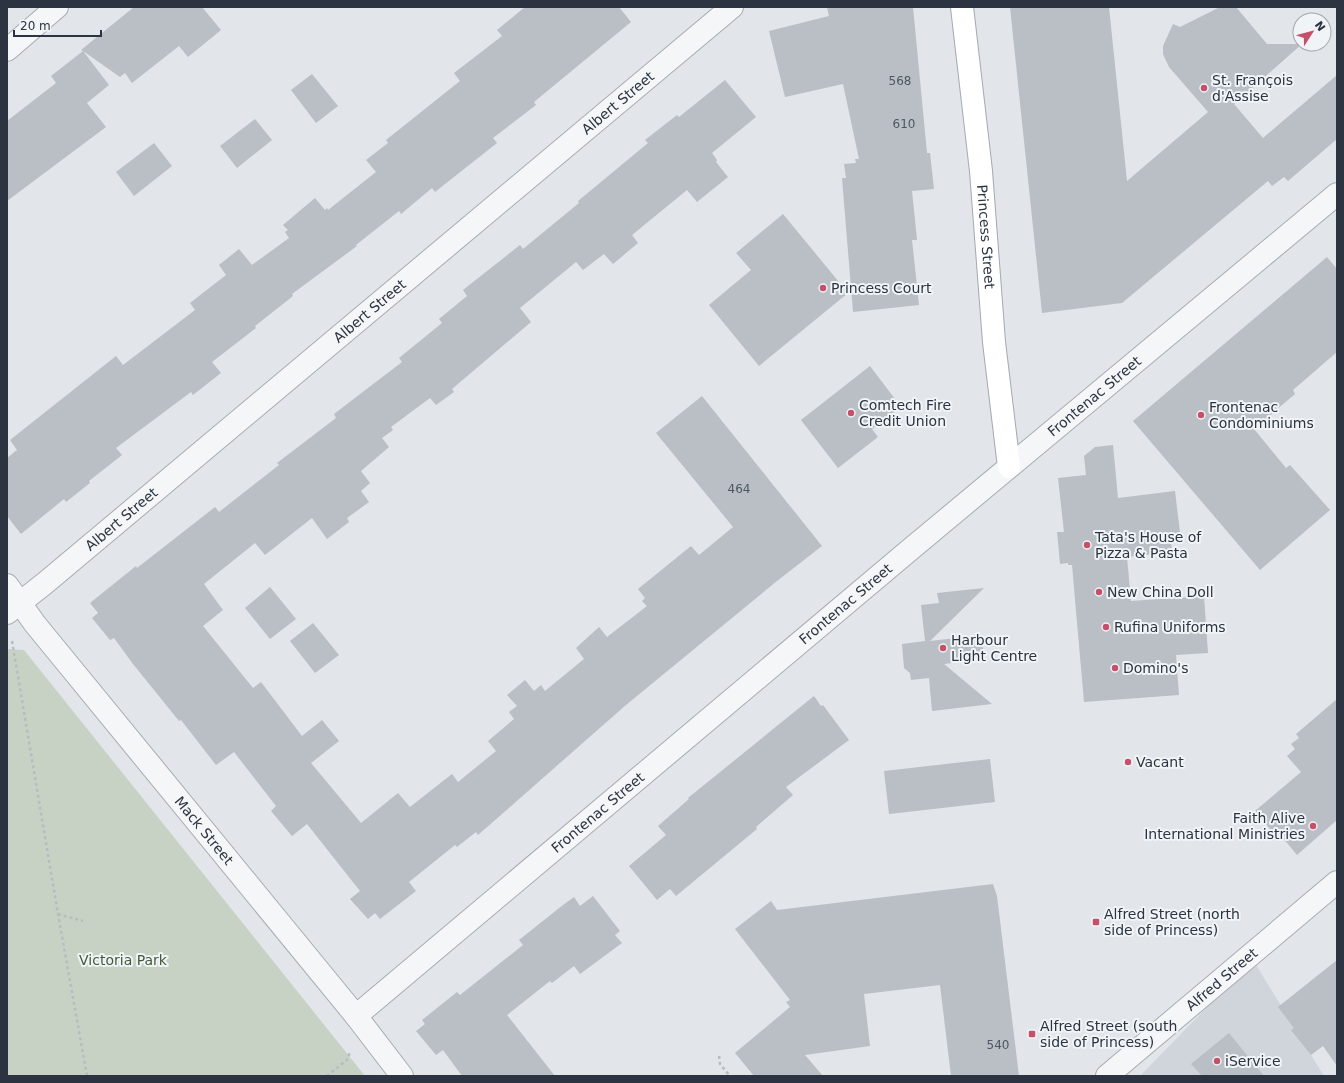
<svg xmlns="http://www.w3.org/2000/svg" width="1344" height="1083" viewBox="0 0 1344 1083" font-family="'DejaVu Sans',sans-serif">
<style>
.built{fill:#d0d4db}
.green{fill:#c8d2c4}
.building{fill:#b9bfc5}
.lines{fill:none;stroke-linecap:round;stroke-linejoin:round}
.minor-casing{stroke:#a7acb3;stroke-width:24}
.major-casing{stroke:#a2aab4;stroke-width:24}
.path{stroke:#b8bcc1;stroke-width:2.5;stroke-dasharray:3 3;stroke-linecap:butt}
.minor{stroke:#f4f6f8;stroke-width:22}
.major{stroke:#fff;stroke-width:22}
.poi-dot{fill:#c45169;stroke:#f1f4f7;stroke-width:1.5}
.labels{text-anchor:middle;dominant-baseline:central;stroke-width:4;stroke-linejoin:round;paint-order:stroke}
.number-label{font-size:12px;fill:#4e5761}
.poi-label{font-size:14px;fill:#2b3440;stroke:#f1f4f7;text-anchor:start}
.street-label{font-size:14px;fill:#2b3440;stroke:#f1f4f7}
.park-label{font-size:14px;fill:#425a3a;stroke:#f1f4f7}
</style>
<rect width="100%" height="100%" fill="#e2e5e9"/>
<polygon class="built" points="1253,960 1324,1076 1140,1076"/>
<polygon class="green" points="7,649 24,650 365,1076 7,1076"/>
<g class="building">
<polygon points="134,7 202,7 221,30 188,57 179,46 132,83 125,73 120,77 83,51 109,85 87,103 106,127 7,201 7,121 56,83 51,76 83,51 81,50"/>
<polygon points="525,7 619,7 631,22 534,102 536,105 493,138 497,143 435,192 432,188 401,214 399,211 356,245 357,246 292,294 293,296 255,326 256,328 212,362 221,373 193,395 191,392 116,448 122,455 89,481 90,483 66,502 64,499 21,534 7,516 7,458 17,450 10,440 116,356 123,365 195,310 190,303 226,275 219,265 239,249 252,265 289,238 285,232 288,230 283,225 315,198 325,210 327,208 328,210 376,172 366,160 388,143 386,140 460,81 454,73 502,36 497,30"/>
<polygon points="827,7 913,7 927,153 930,153 934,189 912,191 917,240 912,240 919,305 853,312 842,178 846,178 844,164 856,163 855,159 859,159 843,84 785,97 769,31 829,16"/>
<polygon points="1010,7 1109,7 1127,181 1208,112 1169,67 1163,54 1163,46 1173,24 1180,27 1220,7 1236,7 1267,44 1302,44 1234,104 1263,138 1337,75 1337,139 1288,181 1284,177 1272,186 1268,181 1122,303 1042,313"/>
<polygon points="312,74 338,106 316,123 291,90"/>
<polygon points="725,80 756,117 712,153 717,160 716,162 728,177 697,202 687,190 632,235 638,243 613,264 604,254 583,270 576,262 520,308 531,322 452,389 454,392 436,405 430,398 391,427 393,430 382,438 389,447 361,471 370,483 361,491 369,502 347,518 349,522 327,539 312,518 265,555 255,543 204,584 223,610 203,626 253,688 261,682 302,736 322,720 339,741 311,763 361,823 398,793 410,807 452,774 458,782 496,751 488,741 514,719 509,712 517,706 507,695 525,680 534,691 541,685 545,691 584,659 576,648 599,627 607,637 647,606 642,601 645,598 638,589 691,546 699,555 733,527 656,433 702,396 822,546 777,581 626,705 478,835 476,832 457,847 455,845 409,882 416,891 380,919 375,913 368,919 350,899 360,891 307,824 292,836 271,811 276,806 234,752 216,765 181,720 179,721 133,664 114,638 110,640 92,618 98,613 90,603 136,566 137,568 215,507 219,512 279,465 277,463 336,418 334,414 402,362 399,358 442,323 439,319 467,296 463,290 520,245 523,249 579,203 578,201 648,143 645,140 677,115 679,117"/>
<polygon points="255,119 272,140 237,168 220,146"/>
<polygon points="154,143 172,166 134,196 116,172"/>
<polygon points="783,214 848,293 759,366 709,305 751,270 736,253"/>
<polygon points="1327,257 1337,269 1337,352 1293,390 1295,394 1254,429 1286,468 1290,465 1330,510 1260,570 1133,421"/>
<polygon points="870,366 901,407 872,429 878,437 838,468 801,420"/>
<polygon points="1113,445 1118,498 1175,491 1181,541 1171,541 1172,552 1127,557 1131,601 1204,596 1208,653 1176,655 1179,695 1084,702 1072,565 1068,565 1068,563 1060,564 1057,532 1064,532 1058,478 1086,475 1084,456 1095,447"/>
<polygon points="270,587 296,619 270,639 245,608"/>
<polygon points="984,588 930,641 982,635 984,659 944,664 992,704 932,711 929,678 911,680 910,673 904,668 902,644 925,641 921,605 939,603 937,593"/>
<polygon points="313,623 339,655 315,673 290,641"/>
<polygon points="814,696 821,706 823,705 849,740 786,787 793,795 756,827 757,829 676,896 670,889 657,900 629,866 666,835 658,826 689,799 688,798"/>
<polygon points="1337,699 1337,820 1297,855 1278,832 1275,835 1255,811 1301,772 1287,756 1295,749 1291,744 1299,738 1296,734"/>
<polygon points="990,759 995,802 889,814 884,771"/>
<polygon points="993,884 997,896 1019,1076 951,1076 940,985 864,994 870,1046 805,1055 823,1076 754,1076 735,1053 790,1007 786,1002 790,1000 735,929 771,901 777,910"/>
<polygon points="593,896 620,931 615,935 622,943 580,974 574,966 552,983 550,981 507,1015 555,1076 462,1076 443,1050 436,1055 416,1031 425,1024 422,1020 457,992 460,995 523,945 519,940 563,905 574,897 580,906"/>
<polygon points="1337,960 1337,1066 1323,1046 1311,1055 1291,1030 1294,1028 1278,1007"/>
<polygon points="1229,1033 1264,1076 1202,1076 1191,1064"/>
</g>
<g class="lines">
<g class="minor-casing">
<g id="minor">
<polyline points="7,50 57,7"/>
<path id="s1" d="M7,585L35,624L356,1016L402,1076"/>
<path id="s2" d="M7,613L44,584L732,7"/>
<path id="s3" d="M356,1016L912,548L1337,194"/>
<path id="s4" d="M1107,1076L1337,882"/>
</g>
</g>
<g class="major-casing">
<g id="major">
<path id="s5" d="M962,7L981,171L994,342L1009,467"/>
</g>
</g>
<g class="path">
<polyline points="12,641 58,914 87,1076"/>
<polyline points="58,914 83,921"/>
<polyline points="719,1056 720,1064 730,1076"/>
<polyline points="327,1076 348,1059 350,1051"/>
</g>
<use href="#minor" class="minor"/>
<use href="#major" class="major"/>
</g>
<g class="poi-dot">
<circle cx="1204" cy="88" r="4"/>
<circle cx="823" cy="288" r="4"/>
<circle cx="851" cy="413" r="4"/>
<circle cx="1201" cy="415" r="4"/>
<circle cx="1087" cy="545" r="4"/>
<circle cx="1099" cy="592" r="4"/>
<circle cx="1106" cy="627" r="4"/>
<circle cx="943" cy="648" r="4"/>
<circle cx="1115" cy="668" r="4"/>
<circle cx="1128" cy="762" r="4"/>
<circle cx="1313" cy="826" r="4"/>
<rect x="1092" y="918" width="8" height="8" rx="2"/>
<rect x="1028" y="1030" width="8" height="8" rx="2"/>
<circle cx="1217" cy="1061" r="4"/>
</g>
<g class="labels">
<g class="number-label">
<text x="900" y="81">568</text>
<text x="904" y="124">610</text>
<text x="739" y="489">464</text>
<text x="998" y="1045">540</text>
</g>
<g class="poi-label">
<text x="1212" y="80">St. François<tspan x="1212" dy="16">d'Assise</tspan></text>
<text x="831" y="288">Princess Court</text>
<text x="859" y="405">Comtech Fire<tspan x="859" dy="16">Credit Union</tspan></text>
<text x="1209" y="407">Frontenac<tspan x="1209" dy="16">Condominiums</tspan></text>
<text x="1095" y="537">Tata's House of<tspan x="1095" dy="16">Pizza &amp; Pasta</tspan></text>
<text x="1107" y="592">New China Doll</text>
<text x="1114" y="627">Rufina Uniforms</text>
<text x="951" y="640">Harbour<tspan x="951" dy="16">Light Centre</tspan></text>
<text x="1123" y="668">Domino's</text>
<text x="1136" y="762">Vacant</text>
<text x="1305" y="818" text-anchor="end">Faith Alive<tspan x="1305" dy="16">International Ministries</tspan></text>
<text x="1104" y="914">Alfred Street (north<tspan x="1104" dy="16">side of Princess)</tspan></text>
<text x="1040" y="1026">Alfred Street (south<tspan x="1040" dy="16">side of Princess)</tspan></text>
<text x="1225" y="1061">iService</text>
</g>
<g class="street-label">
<text stroke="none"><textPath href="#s2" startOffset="796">Albert Street</textPath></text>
<text stroke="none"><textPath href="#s5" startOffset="231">Princess Street</textPath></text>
<text stroke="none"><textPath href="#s2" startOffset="472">Albert Street</textPath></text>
<text stroke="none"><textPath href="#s3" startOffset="964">Frontenac Street</textPath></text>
<text stroke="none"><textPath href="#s2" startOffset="148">Albert Street</textPath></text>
<text stroke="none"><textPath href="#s3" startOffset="640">Frontenac Street</textPath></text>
<text stroke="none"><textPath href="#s3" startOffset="316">Frontenac Street</textPath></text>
<text stroke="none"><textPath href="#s1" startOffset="315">Mack Street</textPath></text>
<text stroke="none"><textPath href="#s4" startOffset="150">Alfred Street</textPath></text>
</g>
<g class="park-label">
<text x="123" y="960">Victoria Park</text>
</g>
</g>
<rect width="1344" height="1083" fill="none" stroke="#2b3440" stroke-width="16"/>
<g transform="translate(1312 32) rotate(54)"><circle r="19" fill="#f1f4f7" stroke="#a2a7ae"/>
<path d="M0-3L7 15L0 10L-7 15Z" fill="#c45169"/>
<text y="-6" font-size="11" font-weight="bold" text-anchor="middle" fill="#2b3440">N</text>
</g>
<path d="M14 30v6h87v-6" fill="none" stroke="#2b3440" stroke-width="2"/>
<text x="20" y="30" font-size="12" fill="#2b3440" stroke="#f1f4f7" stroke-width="3" paint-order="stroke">20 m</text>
</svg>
